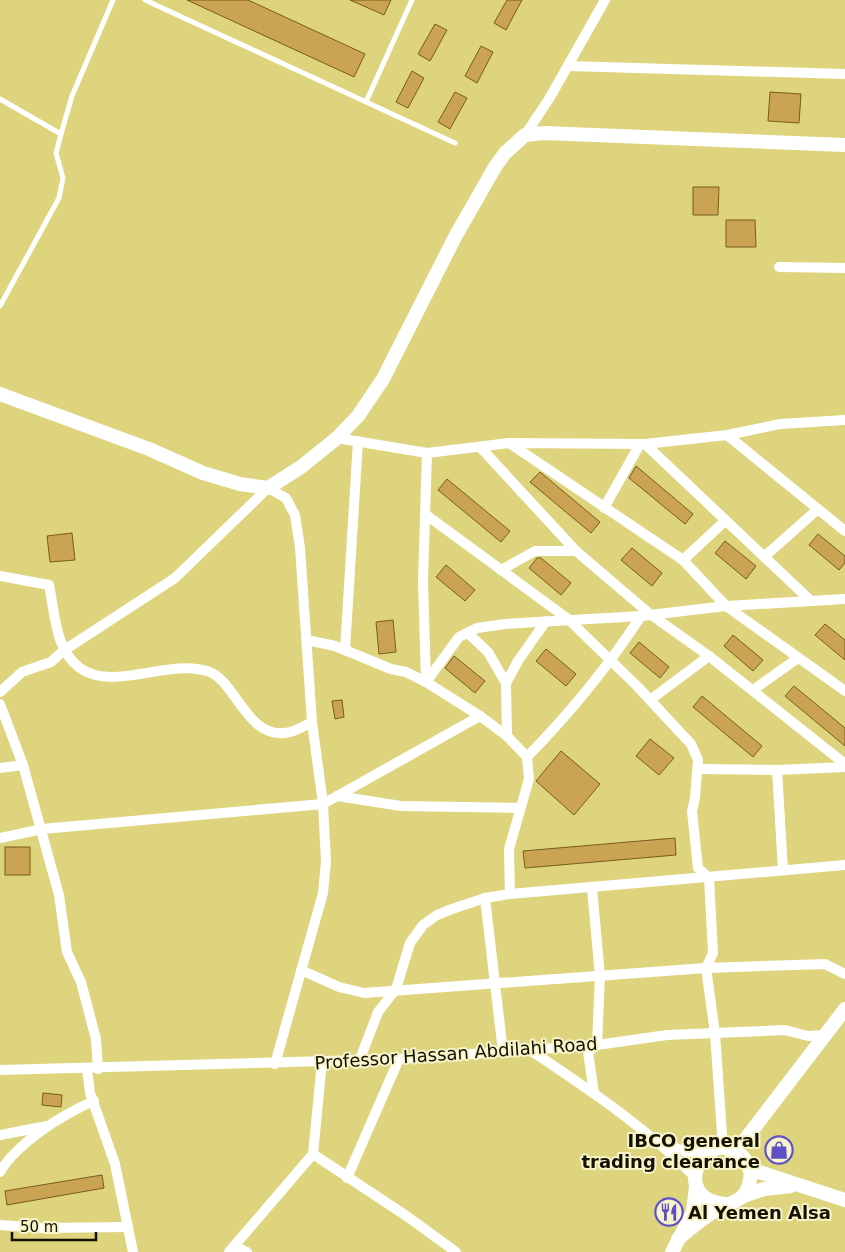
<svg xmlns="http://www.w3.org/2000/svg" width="845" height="1252" viewBox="0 0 845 1252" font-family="'DejaVu Sans',sans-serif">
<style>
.building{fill:#caa353;stroke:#785c1c}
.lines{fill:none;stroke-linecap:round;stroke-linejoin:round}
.lane{stroke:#fff;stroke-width:5}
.street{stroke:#fff;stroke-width:10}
.secondary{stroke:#fff;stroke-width:14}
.labels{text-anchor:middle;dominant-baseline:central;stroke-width:4;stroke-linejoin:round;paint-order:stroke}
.street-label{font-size:18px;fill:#141100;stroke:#f7f4ca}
.poi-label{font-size:18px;font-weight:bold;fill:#141100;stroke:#f7f4ca;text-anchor:end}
</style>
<rect width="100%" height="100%" fill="#ddd47d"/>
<g class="building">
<polygon points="187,0 248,0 365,54 354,77"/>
<polygon points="350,0 391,0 384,15"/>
<polygon points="507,0 522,0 506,30 494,23"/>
<polygon points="435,24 447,30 430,61 418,54"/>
<polygon points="481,46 493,52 477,83 465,76"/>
<polygon points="412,71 424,78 408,108 396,102"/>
<polygon points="455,92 467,98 450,129 438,122"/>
<polygon points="770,92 801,94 799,123 768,121"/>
<polygon points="693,187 719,187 718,215 693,215"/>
<polygon points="726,220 755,220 756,247 726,247"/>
<polygon points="636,466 693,514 685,524 629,478"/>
<polygon points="540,472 600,522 591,533 530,482"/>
<polygon points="447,479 510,531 501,542 438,490"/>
<polygon points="72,533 75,560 50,562 47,536"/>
<polygon points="818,534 845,556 845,563 839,570 809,545"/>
<polygon points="725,541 756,566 746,579 715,553"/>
<polygon points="632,548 662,573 652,586 621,560"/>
<polygon points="537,558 541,558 571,583 561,595 529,568"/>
<polygon points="446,565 475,590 465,601 436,577"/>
<polygon points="393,620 396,652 379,654 376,622"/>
<polygon points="825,624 845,640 845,660 815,635"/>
<polygon points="733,635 763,660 753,671 724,646"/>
<polygon points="639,642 669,667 660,678 630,653"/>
<polygon points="546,649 576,674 566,686 536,661"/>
<polygon points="454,656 485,681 475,693 445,668"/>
<polygon points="794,686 845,728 845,746 785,696"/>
<polygon points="702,696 762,746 753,757 693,707"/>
<polygon points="342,700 344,717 335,719 332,701"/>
<polygon points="650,739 674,758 659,775 636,756"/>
<polygon points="561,751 600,784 574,815 536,781"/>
<polygon points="675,838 676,855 525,868 523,851"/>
<rect x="5" y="847" width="25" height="28"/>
<polygon points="43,1093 62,1095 61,1107 42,1105"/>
<polygon points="102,1175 104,1188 7,1205 5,1191"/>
</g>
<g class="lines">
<g class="lane">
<polyline points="145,0 455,143"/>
<polyline points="0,99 61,134"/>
<polyline points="366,102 412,0"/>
<polyline points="0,306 59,198 63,178 56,153 61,134 72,96 113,0"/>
</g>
<g class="street">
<polyline points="568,66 845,74"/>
<polyline points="525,135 549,99 605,0"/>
<polyline points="779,267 845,268"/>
<polyline points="727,435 845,531"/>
<polyline points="337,438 427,453 509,443 645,444 727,435 780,424 845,420"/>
<polyline points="509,443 683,560 726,606 845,691"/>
<polyline points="645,444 811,601"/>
<polyline points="481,448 576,551 650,614 709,656 845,764"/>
<polyline points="604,508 640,444"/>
<polyline points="425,514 568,619 637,686 691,744 698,760 695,798 692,811 698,868 709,878 713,953 706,968 715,1033 723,1148"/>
<polyline points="764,557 818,509"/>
<polyline points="683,560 725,521"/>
<polyline points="501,570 535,551 576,551"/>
<path d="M0,576L49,585C55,613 55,650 80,668C113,692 167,659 207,671C235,679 246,737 284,733C293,733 304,726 312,722"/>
<polyline points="468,633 488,652 506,683 507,736"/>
<polyline points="307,640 335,646 391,669 406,672 426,682 480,716 507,736 527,757 529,779 509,849 510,894"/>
<polyline points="345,650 358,441"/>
<polyline points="426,682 459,637 477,628 505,624 641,616 726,606 845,599"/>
<polyline points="426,682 423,581 427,453"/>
<polyline points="506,683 518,661 546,621"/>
<polyline points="753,690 798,658"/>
<polyline points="0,692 22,672 51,662 63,651 175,578 268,488 286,498 295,515 300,548 312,722 323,804 326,861 323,893 275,1064"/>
<polyline points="650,700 709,656"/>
<polyline points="0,704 23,765 59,895 67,952 81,982 96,1039 98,1069"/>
<path d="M527,757C570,713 608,667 641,616"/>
<polyline points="0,768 23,765"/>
<polyline points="698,769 777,770 845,767"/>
<polyline points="777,770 783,870"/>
<polyline points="337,796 401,806 520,808"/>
<polyline points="0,838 42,829 323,804 480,716"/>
<polyline points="592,888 600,976 597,1045 588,1052 594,1093"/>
<polyline points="485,898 503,1052"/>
<polyline points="301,970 339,987 364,993 706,968 825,964 845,974"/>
<path d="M530,1050C588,1089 646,1127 695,1177"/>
<polyline points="360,1059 378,1012 396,989 410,943 423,925 437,915 452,909 485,898 510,894 845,865"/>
<polyline points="87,1069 90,1093 115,1164 133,1252"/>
<polyline points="0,1070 399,1059 597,1045 667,1035 715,1033 785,1030 808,1036 825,1035"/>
<polyline points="0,1135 47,1126"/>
<polyline points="664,1144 684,1151 706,1154"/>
<polyline points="313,1154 408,1217 456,1252"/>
<path d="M0,1172C17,1143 63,1114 94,1101"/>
<polyline points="347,1178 399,1059"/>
<polyline points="0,1225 43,1228 128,1227"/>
<polyline points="234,1246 247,1252"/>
<polyline points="229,1252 313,1154 322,1062"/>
</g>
<g class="secondary">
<polyline points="0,394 149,449 203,473 240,484 268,488 301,467 337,438 358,416 383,379 455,237 495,167 505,153 525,135 544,133 845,145"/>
<polyline points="727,1149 744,1141 845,1009"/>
<polyline points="750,1169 845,1200"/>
<polyline points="743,1196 764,1189 791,1186"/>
<path d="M678,1239C691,1228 704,1217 718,1209C726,1204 735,1203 742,1197C746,1193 749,1186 750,1180C752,1171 748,1162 742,1156C706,1122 666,1200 726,1204"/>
<polyline points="672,1252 693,1212 696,1186"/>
</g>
</g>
<defs>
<g id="shop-ring" transform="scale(1.4375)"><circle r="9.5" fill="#f7f4ca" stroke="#5f50c8" stroke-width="1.5"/><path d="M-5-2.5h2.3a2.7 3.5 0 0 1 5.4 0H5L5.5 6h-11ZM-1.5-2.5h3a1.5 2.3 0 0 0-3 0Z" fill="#5f50c8"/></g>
<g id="restaurant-ring" transform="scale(1.4375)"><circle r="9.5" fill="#f7f4ca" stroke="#5f50c8" stroke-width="1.5"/><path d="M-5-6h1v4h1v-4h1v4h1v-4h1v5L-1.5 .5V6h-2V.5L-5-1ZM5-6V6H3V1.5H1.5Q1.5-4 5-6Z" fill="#5f50c8"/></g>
</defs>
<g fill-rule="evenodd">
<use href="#shop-ring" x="779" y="1150"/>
<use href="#restaurant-ring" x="669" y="1212"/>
</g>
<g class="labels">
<g class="street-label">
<text transform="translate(456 1053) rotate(-4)">Professor Hassan Abdilahi Road</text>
</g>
<g class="poi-label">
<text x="760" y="1140">IBCO general<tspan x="760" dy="21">trading clearance</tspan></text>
<text x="688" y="1212" text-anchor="start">Al Yemen Alsa</text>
</g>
</g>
<path d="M12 1232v8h84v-8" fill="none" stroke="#141100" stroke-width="2.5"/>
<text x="20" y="1232" font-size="15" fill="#141100" stroke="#f7f4ca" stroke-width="4" paint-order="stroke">50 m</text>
</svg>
